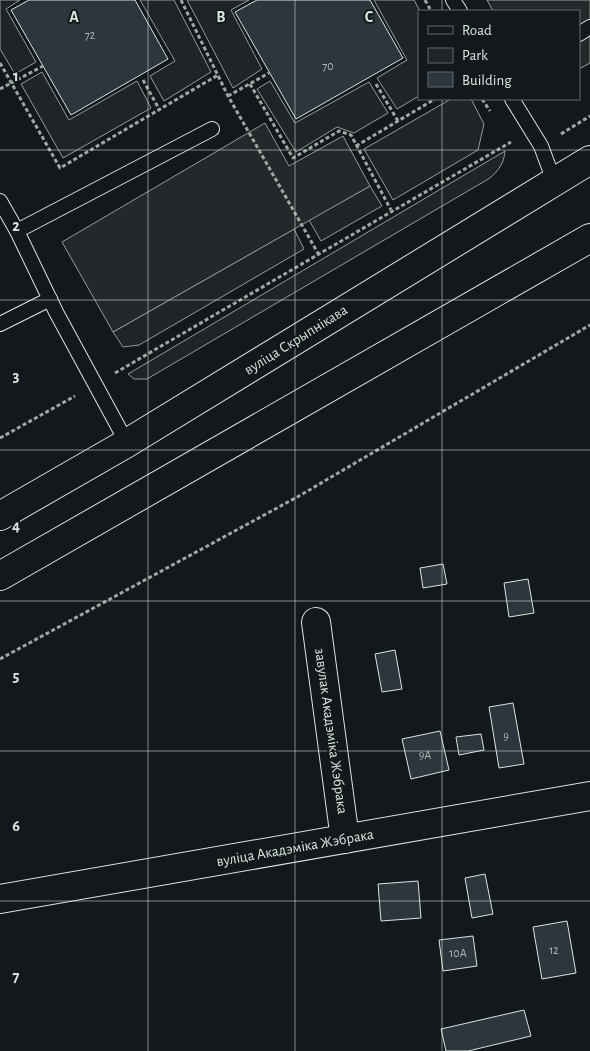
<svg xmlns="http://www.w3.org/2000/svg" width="590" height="1051" viewBox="0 0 590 1051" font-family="'Alegreya Sans',sans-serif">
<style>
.green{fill:#202428;stroke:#939e99}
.parking{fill:#24282b;stroke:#939e99}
.building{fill:#2c363c;stroke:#d8e6dc}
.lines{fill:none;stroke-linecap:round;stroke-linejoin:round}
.service-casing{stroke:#d8e6dc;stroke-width:16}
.minor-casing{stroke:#d8e6dc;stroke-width:30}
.secondary-casing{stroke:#d8e6dc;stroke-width:30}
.path{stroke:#9da8a2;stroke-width:3;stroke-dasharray:4 2.5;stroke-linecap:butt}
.service{stroke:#14181c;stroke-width:14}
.minor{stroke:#14181c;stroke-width:28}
.secondary{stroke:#14181c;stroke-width:28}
.grid{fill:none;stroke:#d8e6dc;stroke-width:1;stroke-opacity:0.55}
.labels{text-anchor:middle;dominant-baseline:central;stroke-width:4;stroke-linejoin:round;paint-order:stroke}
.number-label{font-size:12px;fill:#adbab4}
.street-label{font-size:15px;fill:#d8e6dc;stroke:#14181c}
.grid-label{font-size:16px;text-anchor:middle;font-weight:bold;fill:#d8e6dc;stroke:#14181c;stroke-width:4;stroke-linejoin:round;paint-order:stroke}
</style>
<rect width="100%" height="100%" fill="#14181c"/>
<g class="green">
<polygon points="0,0 20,0 6,9 36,62 15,74 0,49"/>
<polygon points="140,0 174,0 211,72 164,101 150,76 175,61"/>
<polygon points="187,0 249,0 231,10 262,69 233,88"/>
<polygon points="374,0 414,0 420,11 419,96 397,109 377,78 407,60"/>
<polygon points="42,72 69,120 137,81 151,108 63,158 21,84"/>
<polygon points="270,81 295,123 369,82 388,113 354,133 337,127 296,152 257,89"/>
<polygon points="451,99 471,99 484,124 478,150 393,200 364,149"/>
<path d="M505,151C504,163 499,170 490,178L147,379H134L128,374Z"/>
<polygon points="370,186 382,206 321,241 309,220"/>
<polygon points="294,229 304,249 139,345 123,347 113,332"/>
</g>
<g class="parking">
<polygon points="487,0 590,0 590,63 579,69 579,11 493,11"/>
<polygon points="265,123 289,166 343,136 370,186 113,332 62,242"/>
</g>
<g class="building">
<polygon points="29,0 135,0 168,59 71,115 11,10"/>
<polygon points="257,0 370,0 403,58 296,119 235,12"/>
<polygon points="443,564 447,584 423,588 420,568"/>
<polygon points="528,579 534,613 509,617 504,583"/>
<polygon points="395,650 402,689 382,692 375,654"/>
<polygon points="513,703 524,764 499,768 489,707"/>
<polygon points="440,731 449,770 411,779 402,739"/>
<polygon points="481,734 484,750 459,755 456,737"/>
<polygon points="485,874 493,914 472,918 465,878"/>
<polygon points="418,881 421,918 381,921 378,884"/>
<polygon points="567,921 576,973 542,979 533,927"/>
<polygon points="473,936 477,966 443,971 439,940"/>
<polygon points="524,1010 531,1036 468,1051 446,1051 441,1029"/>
</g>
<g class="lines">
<g class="service-casing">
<g id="service">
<polyline points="453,0 460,11"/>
<polyline points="579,34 590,27"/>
<polyline points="512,99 541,146 554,181"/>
<polyline points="0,201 17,231"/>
<polyline points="0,324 50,299"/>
<polyline points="127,443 56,312 17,231 212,129"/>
</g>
</g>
<g class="minor-casing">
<g id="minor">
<polyline points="316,622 345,839"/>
<polyline points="0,899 590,796"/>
</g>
</g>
<g class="secondary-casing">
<g id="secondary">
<polyline points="0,516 127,443 590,160"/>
<polyline points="0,576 590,238"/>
</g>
</g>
<g class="path">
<polyline points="181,0 228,96 319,255"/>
<polyline points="425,0 430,9"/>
<polyline points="0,63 60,168 218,75"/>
<polyline points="143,80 159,109"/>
<polyline points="250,84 293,158 339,131 351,135 391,210"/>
<polyline points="376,84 398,121"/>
<polyline points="0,89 43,66"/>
<polyline points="228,96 269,73"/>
<polyline points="482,99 490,111"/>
<polyline points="561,134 590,116"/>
<polyline points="356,146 435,99"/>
<polyline points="115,373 511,142"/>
<polyline points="0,438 75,396"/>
<polyline points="0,659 299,496 590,325"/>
</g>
<use href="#service" class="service"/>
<use href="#minor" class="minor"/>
<use href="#secondary" class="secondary"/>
</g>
<path class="grid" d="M148,0V1051M295,0V1051M442,0V11M442,99V1051M0,150H590M0,300H590M0,450H590M0,601H590M0,751H590M0,901H590"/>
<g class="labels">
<g class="number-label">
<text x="90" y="35">72</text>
<text x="328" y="66">70</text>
<text x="506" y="736">9</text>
<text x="425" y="755">9А</text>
<text x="554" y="950">12</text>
<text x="458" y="953">10А</text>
</g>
<g class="street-label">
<text transform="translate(296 340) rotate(-32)">вуліца Скрыпнікава</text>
<text transform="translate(331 731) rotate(82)">завулак Акадэміка Жэбрака</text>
<text transform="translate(295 848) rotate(-10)">вуліца Акадэміка Жэбрака</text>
</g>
</g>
<g class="grid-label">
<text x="74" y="22">A</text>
<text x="221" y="22">B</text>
<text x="369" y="22">C</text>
<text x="16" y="81">1</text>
<text x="16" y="231">2</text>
<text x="16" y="381">3</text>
<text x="16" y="531">4</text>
<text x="16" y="681">5</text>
<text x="16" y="831">6</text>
<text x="16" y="982">7</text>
</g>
<rect x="418" y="10" width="162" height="90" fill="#14181c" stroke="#626a69"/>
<rect x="428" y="26" width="25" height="8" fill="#14181c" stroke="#626a69"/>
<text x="462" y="35" font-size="15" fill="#d8e6dc">Road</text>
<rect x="428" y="48" width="25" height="15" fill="#202428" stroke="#626a69"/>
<text x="462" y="60" font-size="15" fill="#d8e6dc">Park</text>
<rect x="428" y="72" width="25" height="15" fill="#2c363c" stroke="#626a69"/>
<text x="462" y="85" font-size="15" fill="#d8e6dc">Building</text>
</svg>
